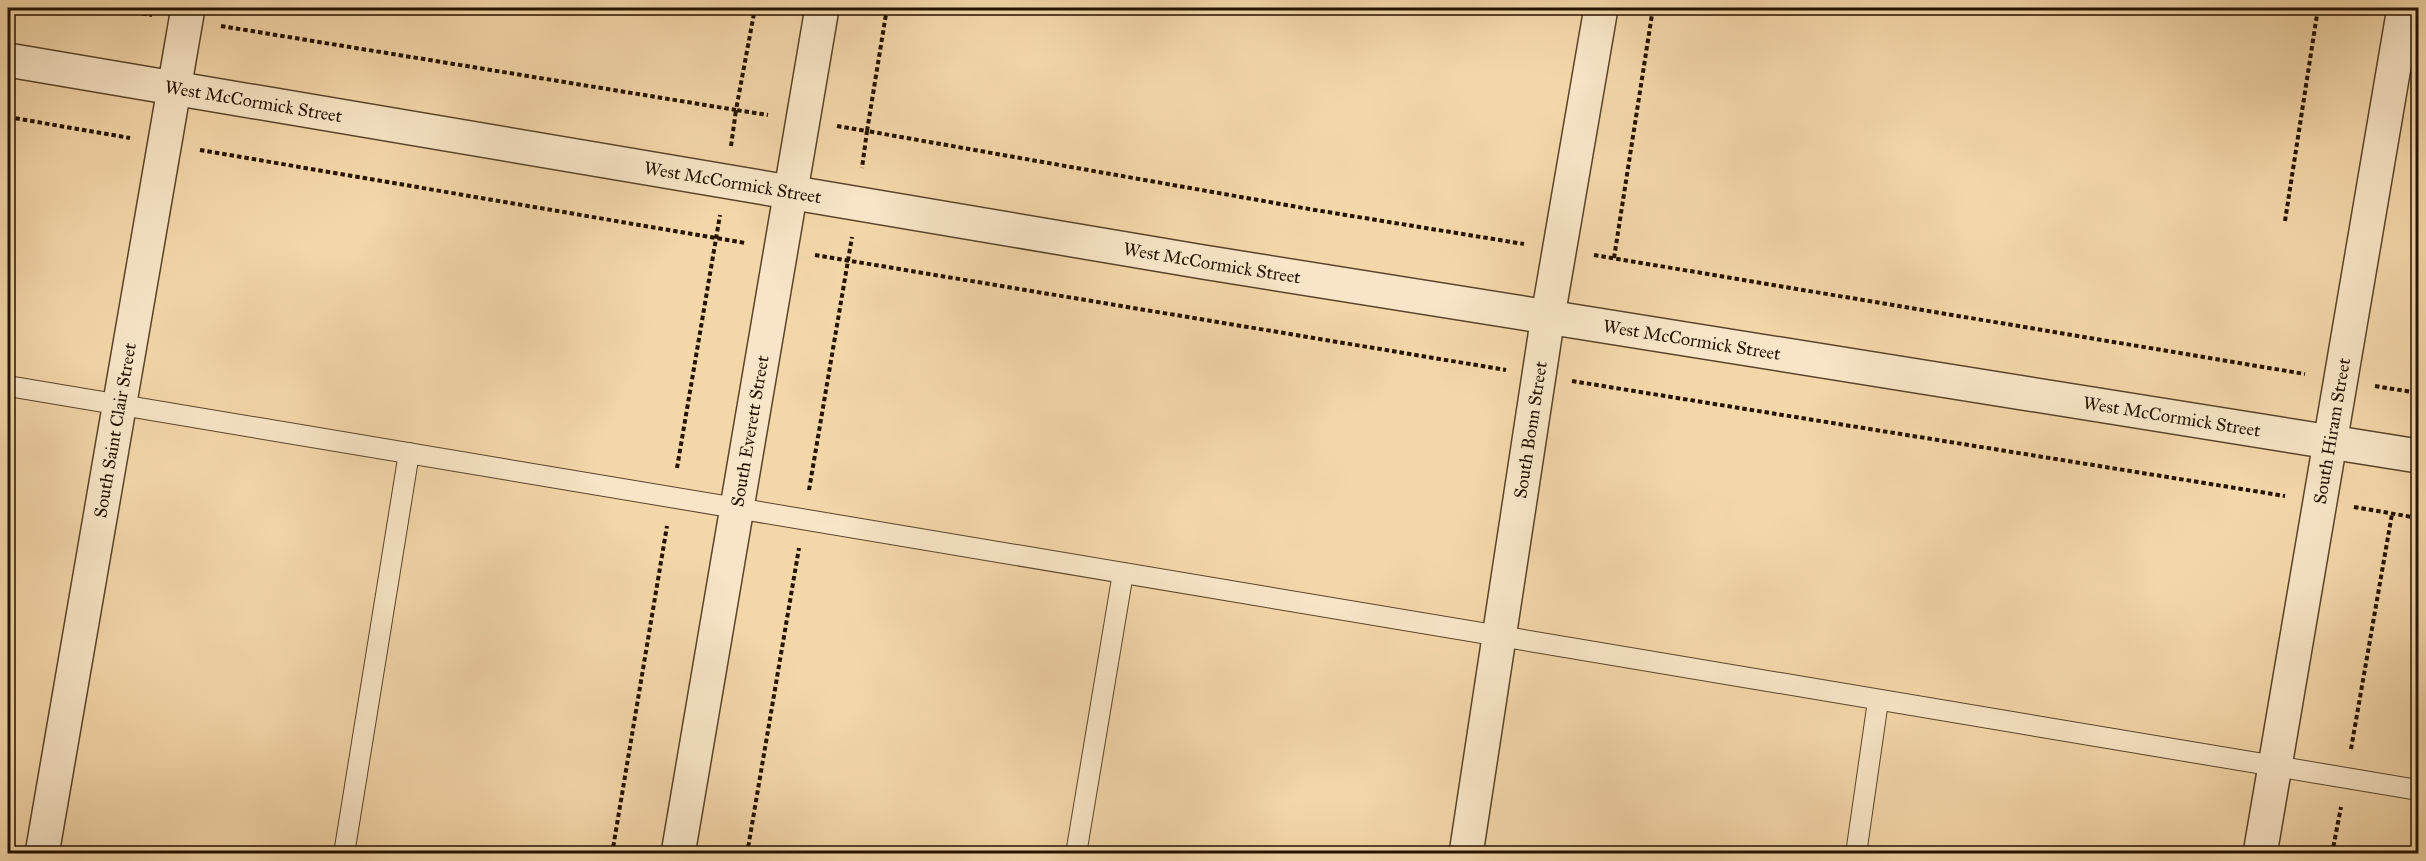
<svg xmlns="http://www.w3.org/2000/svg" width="2426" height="861" viewBox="0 0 2426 861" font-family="'IM FELL Great Primer',serif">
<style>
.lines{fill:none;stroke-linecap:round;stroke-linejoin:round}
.service-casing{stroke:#59432a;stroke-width:22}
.minor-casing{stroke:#59432a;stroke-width:36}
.tertiary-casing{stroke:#59432a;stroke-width:36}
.path{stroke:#251200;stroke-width:4;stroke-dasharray:4.5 3;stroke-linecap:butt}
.service{stroke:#f8e5c7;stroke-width:20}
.minor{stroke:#f8e5c7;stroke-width:33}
.tertiary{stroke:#f8e5c7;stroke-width:33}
.labels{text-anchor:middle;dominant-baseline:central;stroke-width:6;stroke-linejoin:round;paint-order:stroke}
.street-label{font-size:18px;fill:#251200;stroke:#f8e5c7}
</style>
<rect width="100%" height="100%" fill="#f4d7a9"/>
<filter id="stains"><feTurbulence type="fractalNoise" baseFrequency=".00333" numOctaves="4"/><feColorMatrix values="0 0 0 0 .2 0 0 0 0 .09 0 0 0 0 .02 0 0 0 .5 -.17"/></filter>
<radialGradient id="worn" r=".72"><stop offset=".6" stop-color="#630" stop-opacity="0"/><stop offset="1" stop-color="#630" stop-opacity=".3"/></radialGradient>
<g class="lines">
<g class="service-casing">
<g id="service">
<polyline points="8,386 2418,790"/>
<polyline points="344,854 409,453"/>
<polyline points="1076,854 1123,573"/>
<polyline points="1856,854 1878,701"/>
</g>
</g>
<g class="minor-casing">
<g id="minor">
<path id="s1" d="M42,854L188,8"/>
<path id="s2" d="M678,854L822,8"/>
<path id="s3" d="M1466,854L1548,316L1601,8"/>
<path id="s4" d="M2260,854L2404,8"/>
</g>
</g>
<g class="tertiary-casing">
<g id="tertiary">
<path id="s5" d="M8,60L1203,262L2418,456"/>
</g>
</g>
<g class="path">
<polyline points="105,8 152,15"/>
<polyline points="887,8 867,131 1309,209 1524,244"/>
<polyline points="221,26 736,110 755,8"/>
<polyline points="8,117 130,138"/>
<polyline points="837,126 867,131 862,168"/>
<polyline points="731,146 736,110 768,115"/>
<polyline points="200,150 745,243"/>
<polyline points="2285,221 2318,8"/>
<polyline points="815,255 1506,370"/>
<polyline points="1594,255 2305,374"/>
<polyline points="1614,258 1653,8"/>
<polyline points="1572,381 2285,496"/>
<polyline points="2375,386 2418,393"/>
<polyline points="677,468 720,215"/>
<polyline points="809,490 852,237"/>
<polyline points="2354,507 2418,518"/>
<polyline points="2351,749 2392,514"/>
<polyline points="612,854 667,526"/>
<polyline points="747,854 799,548"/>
<polyline points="2332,854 2341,807"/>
</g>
<use href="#service" class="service"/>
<use href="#minor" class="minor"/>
<use href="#tertiary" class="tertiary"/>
</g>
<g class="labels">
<g class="street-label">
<text stroke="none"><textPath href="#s5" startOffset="249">West McCormick Street</textPath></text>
<text stroke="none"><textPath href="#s5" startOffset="735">West McCormick Street</textPath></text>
<text stroke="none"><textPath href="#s5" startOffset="1221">West McCormick Street</textPath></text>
<text stroke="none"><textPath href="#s5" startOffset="1707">West McCormick Street</textPath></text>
<text stroke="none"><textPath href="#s5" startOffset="2193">West McCormick Street</textPath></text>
<text stroke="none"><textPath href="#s3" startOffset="429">South Bonn Street</textPath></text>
<text stroke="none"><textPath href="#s4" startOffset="429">South Hiram Street</textPath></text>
<text stroke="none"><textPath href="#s1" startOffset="430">South Saint Clair Street</textPath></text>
<text stroke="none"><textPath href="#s2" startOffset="429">South Everett Street</textPath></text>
</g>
</g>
<rect width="2426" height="861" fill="none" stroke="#f4d7a9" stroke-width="30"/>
<rect x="9" y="9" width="2408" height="843" fill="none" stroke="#251200" stroke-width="3"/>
<rect x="15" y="15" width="2396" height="831" fill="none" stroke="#251200" stroke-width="1.5"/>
<rect width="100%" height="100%" filter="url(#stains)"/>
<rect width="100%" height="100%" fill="url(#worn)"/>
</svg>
